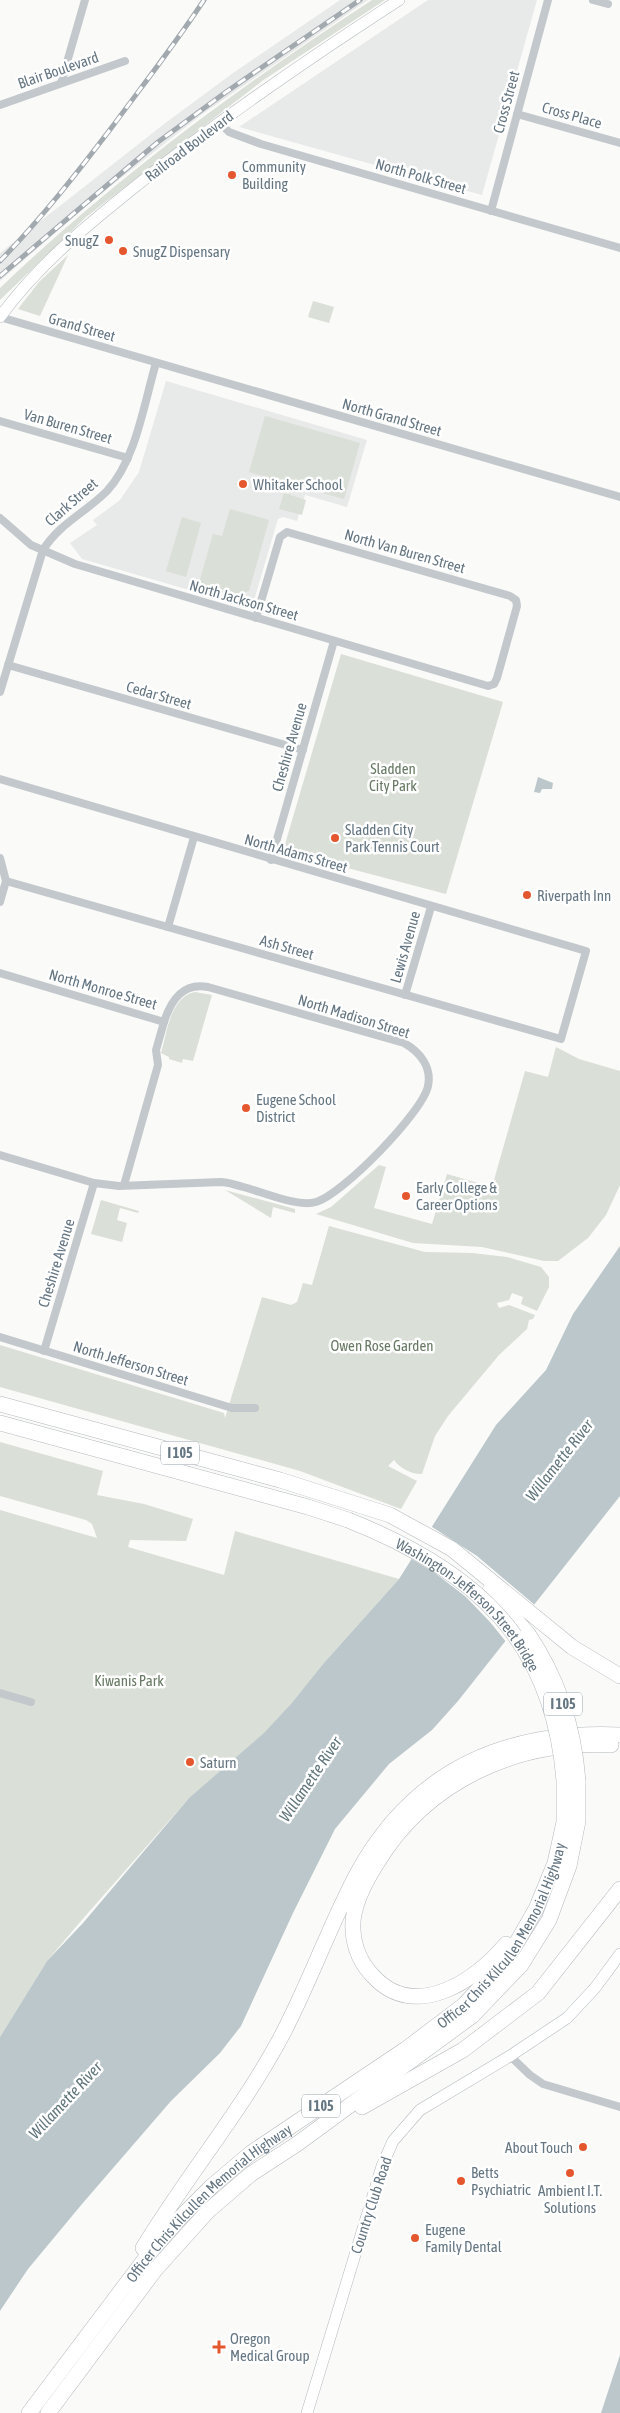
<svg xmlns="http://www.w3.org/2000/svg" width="620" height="2413" viewBox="0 0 620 2413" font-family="'Asap Condensed',sans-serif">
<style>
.built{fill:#e8e9e9}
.green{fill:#dadfd7}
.water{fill:#bbc7cb}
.pier{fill:#fafaf8}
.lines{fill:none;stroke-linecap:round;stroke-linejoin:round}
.secondary-casing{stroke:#b3babf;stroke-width:12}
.highway-casing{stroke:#b4b9bd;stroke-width:16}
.street{stroke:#c3c8cc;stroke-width:8}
.secondary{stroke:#fff;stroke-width:11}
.highway{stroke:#fff;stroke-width:15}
.rail-casing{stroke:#a2aab0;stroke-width:5}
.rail{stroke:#fff;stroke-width:3;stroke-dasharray:9;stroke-linecap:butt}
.highway-bridge-casing{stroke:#b4b9bd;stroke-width:16;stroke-linecap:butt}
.highway-bridge{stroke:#fff;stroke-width:15}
.poi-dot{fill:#e4572e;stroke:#fff;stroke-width:2}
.labels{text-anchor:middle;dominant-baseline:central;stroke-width:5;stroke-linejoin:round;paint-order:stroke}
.shield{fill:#fff;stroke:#939fa8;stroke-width:1}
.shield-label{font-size:14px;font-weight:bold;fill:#657683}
.street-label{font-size:15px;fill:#657683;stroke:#fff}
.poi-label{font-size:15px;fill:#657683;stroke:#fff;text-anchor:start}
.park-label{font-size:15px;fill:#687a64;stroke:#fff}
.water-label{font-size:16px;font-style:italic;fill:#60757c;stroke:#fff}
</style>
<rect width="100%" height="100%" fill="#fafaf8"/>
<g class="built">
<polygon points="340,0 368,0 201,115 88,204 0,281 0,253 164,124 233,73"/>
<polygon points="428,0 537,0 482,195 239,127"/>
<polygon points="166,381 367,440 347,507 305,495 297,521 283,517 278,519 253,604 248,607 82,559 70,543 97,525 93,520 120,500 139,472"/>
</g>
<g class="green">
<path d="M372,0H385L262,81L86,217L0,300V288C114,179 240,86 372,0Z"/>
<polygon points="68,255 40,316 18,309 39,282"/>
<polygon points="313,301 334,307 329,323 308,317"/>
<polygon points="265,416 360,443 344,499 249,472"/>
<polygon points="284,493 306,500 302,515 279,509"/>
<polygon points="230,509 269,520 249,591 239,594 199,583 213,534 222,536"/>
<polygon points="182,517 201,523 186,577 166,571"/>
<polygon points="341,654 503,702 446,894 283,851"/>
<path d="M195,992L212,995L193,1061L183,1059L182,1063L169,1059V1057L161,1053C167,1033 170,997 195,992Z"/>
<polygon points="556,1047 579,1059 620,1071 620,1185 606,1215 588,1238 558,1261 544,1261 482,1247 413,1243 316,1214 331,1207 379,1165 386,1167 374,1208 432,1224 447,1174 492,1187 525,1071 548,1077"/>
<polygon points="225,1190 295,1209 295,1213 273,1207 271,1218"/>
<polygon points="101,1200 139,1211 138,1213 120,1208 117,1220 127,1223 122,1242 91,1234"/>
<path d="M329,1226L425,1252L472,1253L507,1257L541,1267L549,1277V1287L537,1311L521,1304L523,1297L512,1293L509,1300L497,1303L499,1308L509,1305L535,1315L533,1319L529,1320L527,1329L499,1355L448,1416L435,1436L422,1474C413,1475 399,1468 394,1460L388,1466L417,1481L401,1509L300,1471L0,1387V1345L224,1413L225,1418L262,1297L291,1305L297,1302L303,1283L312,1285Z"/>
<polygon points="0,1442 103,1471 97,1495 144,1504 193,1519 186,1541 130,1540 128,1547 224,1575 235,1531 399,1579 323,1664 292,1704 264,1734 189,1798 81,1921 47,1961 0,2037 0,1510 97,1538 92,1524 86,1520 0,1496"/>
</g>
<g class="water">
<polygon points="538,777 553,783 552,789 542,789 540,793 534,792"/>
<polygon points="620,1246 620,1496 458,1701 432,1730 389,1764 335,1829 293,1913 241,2026 220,2053 171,2101 82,2204 28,2269 0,2311 0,2037 47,1961 83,1923 189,1798 264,1733 292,1703 323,1664 399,1579 496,1425 546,1370 573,1314"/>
<polygon points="620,2355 620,2413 601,2413"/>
</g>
<polygon class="pier" points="429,1525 477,1556 536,1606 507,1643 490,1622 466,1597 435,1573 410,1558"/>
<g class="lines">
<g class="secondary-casing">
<g id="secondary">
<path d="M0,317C38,265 86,226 136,186C220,119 308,59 399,0"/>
<polyline points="307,2413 382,2166 393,2141 420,2110 510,2056 567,2018 595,1988 620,1954"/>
</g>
</g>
<g class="highway-casing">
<g id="highway">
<polyline points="0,1404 280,1480 390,1515 452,1549 572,1647 620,1676"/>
<polyline points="0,1423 308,1507 348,1520"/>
<polyline points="490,1590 528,1634"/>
<path d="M506,1944C476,1981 415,2021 374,1977C361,1964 354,1948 353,1930C351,1907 365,1882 377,1863C427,1781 517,1740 611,1745"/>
<polyline points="362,2107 463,2050 538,1993 620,1889"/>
<path d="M143,2248C186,2177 240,2113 280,2039C309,1985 329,1926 358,1872C415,1769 506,1730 620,1735"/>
<path id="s1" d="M29,2413L151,2251L179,2219L212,2186L251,2153L406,2049L464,2005L509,1956L536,1909L555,1863L564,1822V1781"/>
<polyline points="48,2413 155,2270 208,2211 251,2174 297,2144 472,2016 521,1965 549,1920 569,1866 578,1821 578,1781"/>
</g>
</g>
<g class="street">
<polyline points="593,0 608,4"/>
<polyline points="61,83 85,0"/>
<polyline points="0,105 125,61"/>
<polyline points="517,114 620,143"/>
<polyline points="219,122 229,132 261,144 620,248"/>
<polyline points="491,211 548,0"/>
<polyline points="0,317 620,497"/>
<polyline points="0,421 128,458"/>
<polyline points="0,518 31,545 75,564 488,686 494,684 497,678 517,606 516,600 510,596 287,532 280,537 256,618"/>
<polyline points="8,665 303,750"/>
<path d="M0,692L43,550C60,523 85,513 107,491C136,460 144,403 156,363"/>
<polyline points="0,779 586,951 561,1039 6,881"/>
<polyline points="0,858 6,881 0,902"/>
<polyline points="271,860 334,641"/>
<polyline points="168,927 194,837"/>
<path d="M0,973L164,1022C171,1000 183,982 208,987L404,1043C420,1052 432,1067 428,1086C423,1112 343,1194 316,1202C294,1209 247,1184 221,1182L119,1186L94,1183L0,1155"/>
<polyline points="405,995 431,907"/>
<polyline points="124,1185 158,1065 156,1050 164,1022"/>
<polyline points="0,1337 232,1408 255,1408"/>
<polyline points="44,1351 94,1183"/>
<polyline points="0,1693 31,1702"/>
<polyline points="510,2056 530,2075 543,2084 620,2107"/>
</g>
<use href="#secondary" class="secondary"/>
<use href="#highway" class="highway"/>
<g class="rail-casing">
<g id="rail">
<path d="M0,261C41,219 77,173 112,127C143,85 175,44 204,0"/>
<polyline points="0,276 158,142 226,92 360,0"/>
</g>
</g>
<use href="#rail" class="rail"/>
<g class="highway-bridge-casing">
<g id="highway-bridge">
<path id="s2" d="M348,1520C474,1570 553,1639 564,1781"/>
<path d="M528,1634C558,1678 574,1729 578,1781"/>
</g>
</g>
<use href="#highway-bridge" class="highway-bridge"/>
</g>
<g class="poi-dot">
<circle cx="232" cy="175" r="5"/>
<circle cx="109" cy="240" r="5"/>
<circle cx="123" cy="251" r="5"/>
<circle cx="243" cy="484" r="5"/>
<circle cx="335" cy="838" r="5"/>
<circle cx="527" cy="895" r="5"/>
<circle cx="246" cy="1108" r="5"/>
<circle cx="406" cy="1196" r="5"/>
<circle cx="190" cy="1762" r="5"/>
<circle cx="583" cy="2147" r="5"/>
<circle cx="570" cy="2173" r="5"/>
<circle cx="461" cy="2181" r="5"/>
<circle cx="415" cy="2238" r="5"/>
<path d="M216.5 2339.5h5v5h5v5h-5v5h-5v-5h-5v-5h5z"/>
</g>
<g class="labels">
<g class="shield">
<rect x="161" y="1441.5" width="38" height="23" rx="4"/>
<rect x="544" y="1692.5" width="38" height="23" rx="4"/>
<rect x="302" y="2094.5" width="38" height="23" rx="4"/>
</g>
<g class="shield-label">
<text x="180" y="1453">I 105</text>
<text x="563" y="1704">I 105</text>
<text x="321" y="2106">I 105</text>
</g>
<g class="street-label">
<text transform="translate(58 70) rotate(-19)">Blair Boulevard</text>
<text transform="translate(506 102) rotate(-75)">Cross Street</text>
<text transform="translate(572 115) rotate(16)">Cross Place</text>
<text transform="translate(189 146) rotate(-37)">Railroad Boulevard</text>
<text transform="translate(421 176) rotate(16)">North Polk Street</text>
<text transform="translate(82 327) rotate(16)">Grand Street</text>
<text transform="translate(392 417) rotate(16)">North Grand Street</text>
<text transform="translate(68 426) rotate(16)">Van Buren Street</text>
<text transform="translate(71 502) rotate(-41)">Clark Street</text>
<text transform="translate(405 551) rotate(16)">North Van Buren Street</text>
<text transform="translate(244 600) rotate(16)">North Jackson Street</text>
<text transform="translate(159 695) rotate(16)">Cedar Street</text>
<text transform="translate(289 747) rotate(-74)">Cheshire Avenue</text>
<text transform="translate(296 853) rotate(16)">North Adams Street</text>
<text transform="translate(287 947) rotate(16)">Ash Street</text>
<text transform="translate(405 947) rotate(-74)">Lewis Avenue</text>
<text transform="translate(103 989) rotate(16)">North Monroe Street</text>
<text transform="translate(354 1016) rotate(17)">North Madison Street</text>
<text transform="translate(56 1263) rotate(-73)">Cheshire Avenue</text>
<text transform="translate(131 1363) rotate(17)">North Jefferson Street</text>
<text stroke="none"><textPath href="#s2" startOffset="150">Washington-Jefferson Street Bridge</textPath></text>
<text stroke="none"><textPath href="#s1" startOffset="682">Officer Chris Kilcullen Memorial Highway</textPath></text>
<text stroke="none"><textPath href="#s1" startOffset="278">Officer Chris Kilcullen Memorial Highway</textPath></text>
<text transform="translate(371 2205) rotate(-72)">Country Club Road</text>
</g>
<g class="poi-label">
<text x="242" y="166">Community<tspan x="242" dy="17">Building</tspan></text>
<text x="99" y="240" text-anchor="end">SnugZ</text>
<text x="133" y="251">SnugZ Dispensary</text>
<text x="253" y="484">Whitaker School</text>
<text x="345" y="829">Sladden City<tspan x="345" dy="17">Park Tennis Court</tspan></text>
<text x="537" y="895">Riverpath Inn</text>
<text x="256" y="1099">Eugene School<tspan x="256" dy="17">District</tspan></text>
<text x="416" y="1187">Early College &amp;<tspan x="416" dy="17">Career Options</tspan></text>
<text x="200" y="1762">Saturn</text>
<text x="573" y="2147" text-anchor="end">About Touch</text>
<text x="471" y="2172">Betts<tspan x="471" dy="17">Psychiatric</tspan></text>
<text x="570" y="2190" text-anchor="middle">Ambient I.T.<tspan x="570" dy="17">Solutions</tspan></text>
<text x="425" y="2229">Eugene<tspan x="425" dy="17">Family Dental</tspan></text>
<text x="230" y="2338">Oregon<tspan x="230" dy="17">Medical Group</tspan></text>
</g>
<g class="park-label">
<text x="393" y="768">Sladden<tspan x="393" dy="17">City Park</tspan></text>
<text x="382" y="1345">Owen Rose Garden</text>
<text x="129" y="1680">Kiwanis Park</text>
</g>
<g class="water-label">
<text transform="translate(559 1460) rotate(-52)">Willamette River</text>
<text transform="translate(310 1779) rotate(-56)">Willamette River</text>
<text transform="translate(65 2100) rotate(-47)">Willamette River</text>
</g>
</g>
</svg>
